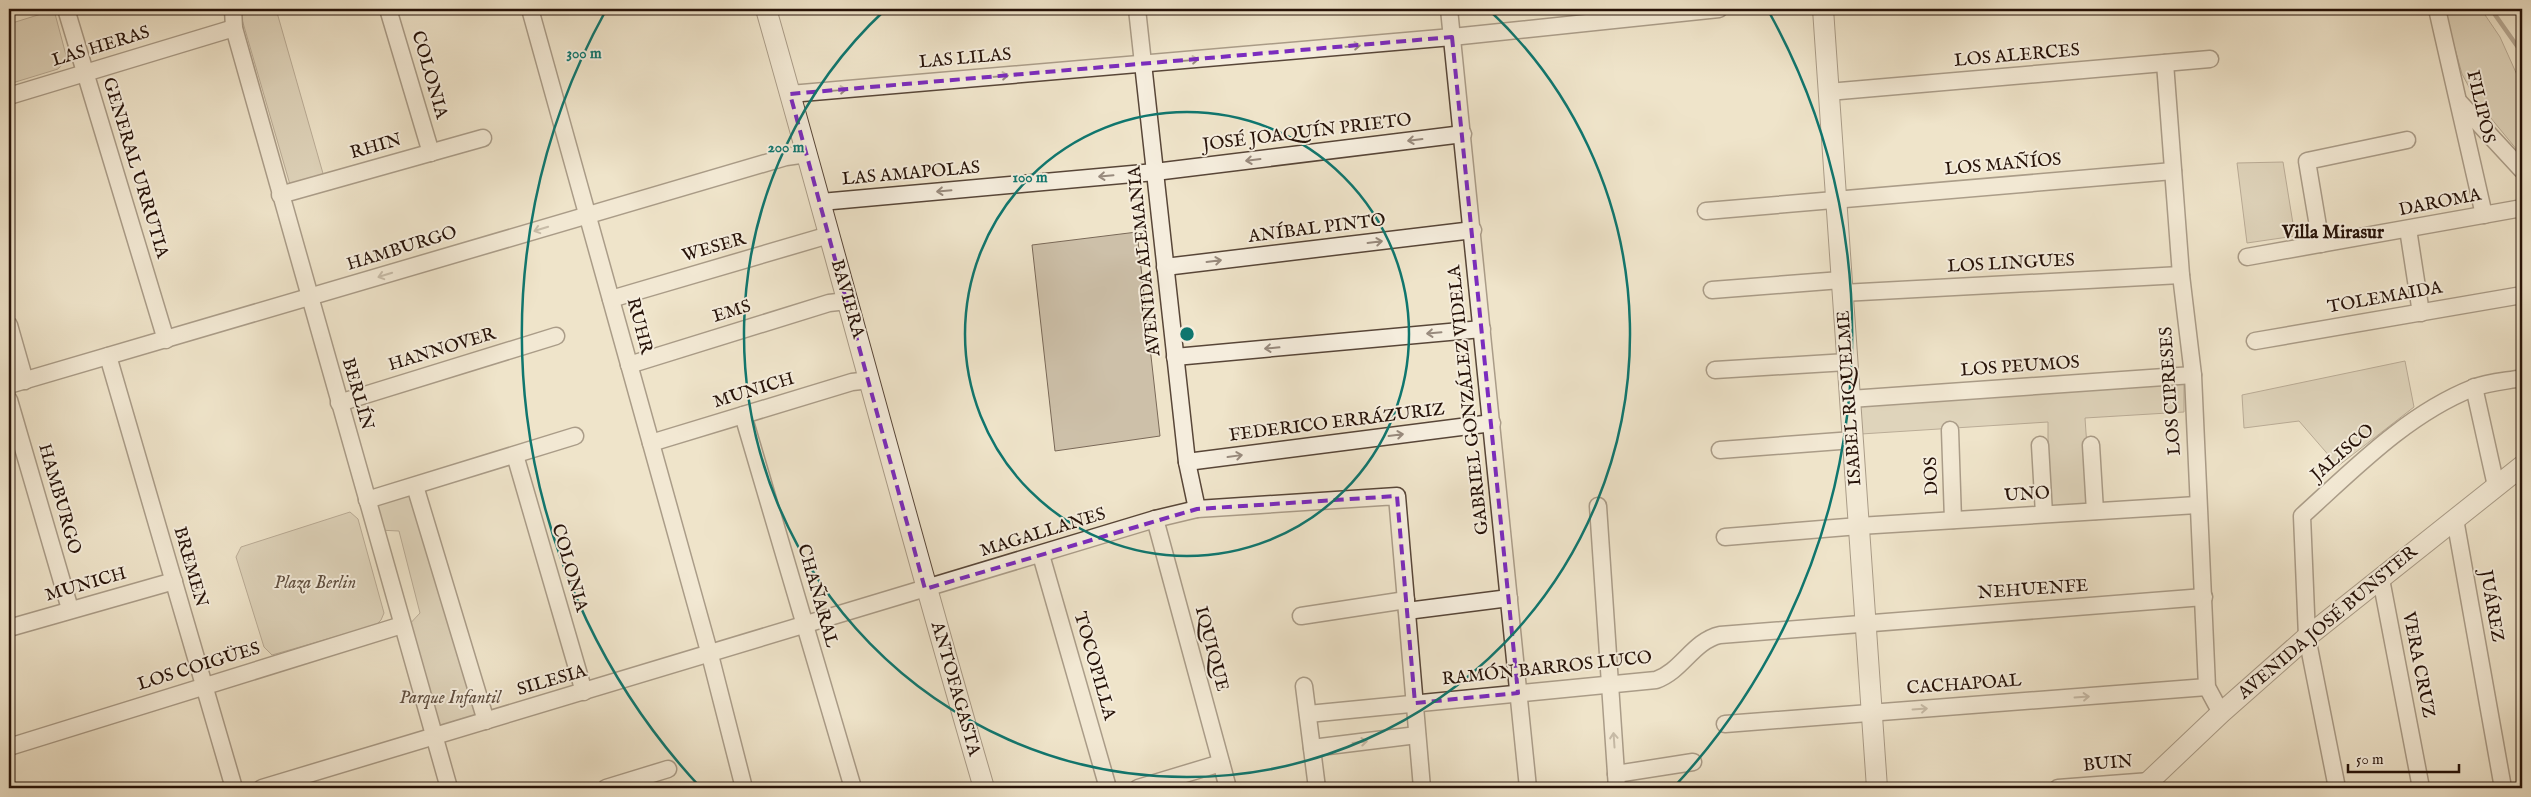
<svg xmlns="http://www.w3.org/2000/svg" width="2531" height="797" viewBox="0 0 2531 797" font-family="'IM FELL English',serif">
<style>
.green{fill:#cdc0a9;stroke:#7a6958}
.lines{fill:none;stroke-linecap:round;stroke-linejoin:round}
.stream{stroke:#766555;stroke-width:4.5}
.minor-casing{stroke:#584638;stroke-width:19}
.tertiary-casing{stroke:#584638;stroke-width:22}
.minor{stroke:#f5eddd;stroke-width:16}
.tertiary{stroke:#f5eddd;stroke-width:20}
.oneway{stroke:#988a7d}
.marked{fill:none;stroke:#7b2cbf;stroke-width:4;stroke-dasharray:10 6;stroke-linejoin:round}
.ring{fill:none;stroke:#0f766e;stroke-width:2.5}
.labels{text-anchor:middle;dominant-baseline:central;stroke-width:4;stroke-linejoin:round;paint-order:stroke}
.street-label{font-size:18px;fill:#261208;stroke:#f5eddd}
.park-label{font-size:18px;font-style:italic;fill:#604f40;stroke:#f5eddd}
.neighbourhood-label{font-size:19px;font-weight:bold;fill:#261208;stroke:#f5eddd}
.centre{fill:#0f766e;stroke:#f5eddd;stroke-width:2.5}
.ring-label{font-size:15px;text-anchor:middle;font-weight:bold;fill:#0f766e;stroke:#f5eddd;stroke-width:4;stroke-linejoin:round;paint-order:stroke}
</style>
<rect width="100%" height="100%" fill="#efe4ca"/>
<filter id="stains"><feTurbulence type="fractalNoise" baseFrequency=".004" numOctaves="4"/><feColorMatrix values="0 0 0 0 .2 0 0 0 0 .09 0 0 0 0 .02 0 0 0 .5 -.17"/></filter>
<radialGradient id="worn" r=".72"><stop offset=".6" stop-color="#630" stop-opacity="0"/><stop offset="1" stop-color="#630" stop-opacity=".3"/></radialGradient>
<g class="green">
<polygon points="239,9 276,9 324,177 291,188"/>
<polygon points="2444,9 2481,9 2500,37 2522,86 2522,156 2476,100 2462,74"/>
<polygon points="54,10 67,59 58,69 9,84 9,24"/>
<polygon points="2283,162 2295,236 2247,243 2237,163"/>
<polygon points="1137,232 1160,436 1055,451 1032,245"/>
<polygon points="2405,361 2414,407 2338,466 2299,421 2244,428 2242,395"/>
<polygon points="2184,379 2184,412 2085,418 2091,505 2047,508 2044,443 2048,443 2048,422 1861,434 1858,403"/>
<polygon points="409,496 480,717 440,728 405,629 420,613 399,531 378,530 371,506"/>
<polygon points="350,512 358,519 384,613 381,620 376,625 272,655 264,647 236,557 241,547"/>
</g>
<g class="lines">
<polyline class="stream" points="2491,9 2522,53"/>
<g class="minor-casing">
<g id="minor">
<polyline points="66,9 166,340"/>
<polyline points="233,9 234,28 449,788"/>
<polyline points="388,9 431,153"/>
<polyline points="530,9 710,655 744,788"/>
<polyline points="1137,9 1187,462 1197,509"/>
<polyline points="1449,9 1528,788"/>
<polyline points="2437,9 2484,215"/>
<polyline points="2165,63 2181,275 2193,375 2207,687 2221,713"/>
<polyline points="1828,92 2210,59"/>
<polyline points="790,94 1452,37 1719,9"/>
<polyline points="9,96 234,28"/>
<polyline points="2460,103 2522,170"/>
<polyline points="280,195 483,138"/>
<polyline points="821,202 1155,172 1463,134"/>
<polyline points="1706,211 2173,171"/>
<polyline points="2408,229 2421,313"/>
<polyline points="2321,244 2307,161 2407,140"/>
<polyline points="2247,257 2522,208"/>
<polyline points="1165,267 1473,230"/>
<polyline points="1712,290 1841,280"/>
<polyline points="1842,293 2181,275"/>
<polyline points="611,299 829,235"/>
<polyline points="9,325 25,381"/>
<polyline points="2255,341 2522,295"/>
<polyline points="108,356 234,788"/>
<polyline points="1175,357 1482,329"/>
<polyline points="629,365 829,303 847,301"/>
<polyline points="1715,370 1847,362"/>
<polyline points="9,385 786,157 807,154"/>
<polyline points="2474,387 2496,486"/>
<polyline points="1850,399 2193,375"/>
<polyline points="9,400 70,609"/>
<polyline points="339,403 556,336"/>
<polyline points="743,415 853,788"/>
<polyline points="1950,430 1953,520"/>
<polyline points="651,443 852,382 870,380"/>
<polyline points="2040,445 2044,514"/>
<polyline points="2091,445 2095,511"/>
<polyline points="1720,450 1853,440"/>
<polyline points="515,455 584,692"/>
<polyline points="1187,462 1492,423"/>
<polyline points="415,486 486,721"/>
<polyline points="367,500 575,436"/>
<polyline points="1598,506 1617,788"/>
<polyline points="1155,519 1228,788"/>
<polyline points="2455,519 2503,788"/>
<polyline points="1725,537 1859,526 2197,505"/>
<polyline points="1041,555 1108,788"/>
<polyline points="2381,579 2421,788"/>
<polyline points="1407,611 1509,598"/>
<polyline points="1301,616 1406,600"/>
<polyline points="9,628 174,581"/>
<polyline points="1304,686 1317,788"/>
<path d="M1308,714L1656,680C1682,671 1693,641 1720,635L2204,597"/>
<polyline points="1725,724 2207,687"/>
<polyline points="9,747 402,625"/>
<polyline points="1312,748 1417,735"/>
<polyline points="1616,774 1693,762"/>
<polyline points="262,788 1155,519 1197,509 1397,496 1422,788"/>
<polyline points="606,788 668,769"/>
<polyline points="1138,788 1221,763"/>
<polyline points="2058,788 2150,781 2157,788"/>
<path d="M2337,788L2307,637L2302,516C2354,469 2407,414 2473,388C2488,382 2507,381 2522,378"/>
</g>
</g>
<g class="tertiary-casing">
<g id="tertiary">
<path d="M766,9C840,268 908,529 984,788"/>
<polyline points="1823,9 1877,788"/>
<polyline points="2142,788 2221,713 2307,637 2522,466"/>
</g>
</g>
<use href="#minor" class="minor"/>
<use href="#tertiary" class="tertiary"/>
</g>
<defs><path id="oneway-shaft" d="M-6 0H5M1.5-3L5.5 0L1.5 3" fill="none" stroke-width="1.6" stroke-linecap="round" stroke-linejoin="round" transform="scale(1.25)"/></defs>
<g class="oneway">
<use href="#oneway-shaft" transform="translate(1353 46) rotate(-5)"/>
<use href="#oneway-shaft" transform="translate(1191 60) rotate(-5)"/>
<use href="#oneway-shaft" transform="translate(1001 76) rotate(-5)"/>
<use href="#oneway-shaft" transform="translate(839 90) rotate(-5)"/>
<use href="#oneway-shaft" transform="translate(1415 140) rotate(173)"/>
<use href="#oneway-shaft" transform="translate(1253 160) rotate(173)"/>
<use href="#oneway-shaft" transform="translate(1106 176) rotate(175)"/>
<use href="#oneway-shaft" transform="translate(944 191) rotate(175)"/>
<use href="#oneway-shaft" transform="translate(541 229) rotate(163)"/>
<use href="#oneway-shaft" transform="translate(1375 242) rotate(-7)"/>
<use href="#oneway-shaft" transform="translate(1214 261) rotate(-7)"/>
<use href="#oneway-shaft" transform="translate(385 275) rotate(163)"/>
<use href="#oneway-shaft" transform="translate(1434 333) rotate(175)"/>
<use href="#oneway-shaft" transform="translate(1272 348) rotate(175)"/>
<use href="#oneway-shaft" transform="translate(1396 435) rotate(-7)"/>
<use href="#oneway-shaft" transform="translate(1235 456) rotate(-8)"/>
<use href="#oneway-shaft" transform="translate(2082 697) rotate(-4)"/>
<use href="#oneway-shaft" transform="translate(1920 709) rotate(-4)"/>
<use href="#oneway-shaft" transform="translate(1614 740) rotate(-94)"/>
<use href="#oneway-shaft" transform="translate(1360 742) rotate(-7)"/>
</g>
<path d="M0 0H2531V797H0ZM1452,37L1518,693L1415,703L1397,496L1197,509L925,589L790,94Z" fill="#efe4ca" fill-opacity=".55" fill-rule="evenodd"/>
<path class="marked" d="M1452,37L1518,693L1415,703L1397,496L1197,509L925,589L790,94Z"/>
<g class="ring">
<circle cx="1187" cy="334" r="222"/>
<path d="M1489 10A443 443 0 1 1 885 10"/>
<path d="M701 788A665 665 0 0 1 605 12M1769 12A665 665 0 0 1 1673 788"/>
</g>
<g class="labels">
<g class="street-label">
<text transform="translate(101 47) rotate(-17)">LAS HERAS</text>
<text transform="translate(2017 56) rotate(-5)">LOS ALERCES</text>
<text transform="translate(965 59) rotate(-5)">LAS LILAS</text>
<text transform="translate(429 75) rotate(74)">COLONIA</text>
<text transform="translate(2480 107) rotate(77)">FILIPOS</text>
<text transform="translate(1307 133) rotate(-7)">JOSÉ JOAQUÍN PRIETO</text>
<text transform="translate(376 147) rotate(-16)">RHIN</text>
<text transform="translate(2003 165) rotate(-5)">LOS MAÑÍOS</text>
<text transform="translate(135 168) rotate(73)">GENERAL URRUTIA</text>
<text transform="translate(911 174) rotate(-5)">LAS AMAPOLAS</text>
<text transform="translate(2440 203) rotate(-11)">DAROMA</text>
<text transform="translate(1317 229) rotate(-7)">ANÍBAL PINTO</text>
<text transform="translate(714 248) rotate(-16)">WESER</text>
<text transform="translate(402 249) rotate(-17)">HAMBURGO</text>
<text transform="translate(1145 261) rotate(-96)">AVENIDA ALEMANIA</text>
<text transform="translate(2011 264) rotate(-3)">LOS LINGUES</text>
<text transform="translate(2385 298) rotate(-10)">TOLEMAIDA</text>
<text transform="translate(847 299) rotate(74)">BAVIERA</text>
<text transform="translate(732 312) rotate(-17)">EMS</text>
<text transform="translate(639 326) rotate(75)">RUHR</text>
<text transform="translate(442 350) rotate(-17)">HANNOVER</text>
<text transform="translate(2020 367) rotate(-4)">LOS PEUMOS</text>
<text transform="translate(754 391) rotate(-17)">MUNICH</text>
<text transform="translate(2171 391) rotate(-94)">LOS CIPRESES</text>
<text transform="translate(357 394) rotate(74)">BERLÍN</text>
<text transform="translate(1850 398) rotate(-94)">ISABEL RIQUELME</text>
<text transform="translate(1469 400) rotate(-96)">GABRIEL GONZÁLEZ VIDELA</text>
<text transform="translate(1337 423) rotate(-7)">FEDERICO ERRÁZURIZ</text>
<text transform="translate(2343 453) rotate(-41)">JALISCO</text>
<text transform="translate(1932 476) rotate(-92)">DOS</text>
<text transform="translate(2027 495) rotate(-4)">UNO</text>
<text transform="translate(59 499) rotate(74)">HAMBURGO</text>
<text transform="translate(1043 533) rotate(-17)">MAGALLANES</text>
<text transform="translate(190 567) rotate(74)">BREMEN</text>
<text transform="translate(569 568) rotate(74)">COLONIA</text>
<text transform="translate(86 585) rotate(-16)">MUNICH</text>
<text transform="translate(2033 590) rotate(-4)">NEHUENFE</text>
<text transform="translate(817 596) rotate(74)">CHAÑARAL</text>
<text transform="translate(2491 606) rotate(80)">JUÁREZ</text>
<text transform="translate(2328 623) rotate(-40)">AVENIDA JOSÉ BUNSTER</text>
<text transform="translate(1211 649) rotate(75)">IQUIQUE</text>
<text transform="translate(2418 665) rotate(79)">VERA CRUZ</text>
<text transform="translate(1094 666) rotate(74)">TOCOPILLA</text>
<text transform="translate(199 667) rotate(-17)">LOS COIGÜES</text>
<text transform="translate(1547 669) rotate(-6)">RAMÓN BARROS LUCO</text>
<text transform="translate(552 681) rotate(-16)">SILESIA</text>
<text transform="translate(1964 685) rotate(-4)">CACHAPOAL</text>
<text transform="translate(955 689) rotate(74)">ANTOFAGASTA</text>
<text transform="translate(2108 764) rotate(-5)">BUIN</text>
</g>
<g class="park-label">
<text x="315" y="583">Plaza Berlin</text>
<text x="450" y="698">Parque Infantil</text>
</g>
<g class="neighbourhood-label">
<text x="2333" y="233">Villa Mirasur</text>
</g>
</g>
<circle cx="1187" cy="334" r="8" class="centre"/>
<g class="ring-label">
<text x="584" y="58">300 m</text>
<text x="786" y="152">200 m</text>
<text x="1030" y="182">100 m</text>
</g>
<rect width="2531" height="797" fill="none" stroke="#efe4ca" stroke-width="30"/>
<rect x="10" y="10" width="2511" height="777" fill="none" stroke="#261208" stroke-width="2.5"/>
<rect x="15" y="15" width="2501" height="767" fill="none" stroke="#261208"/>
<path d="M2348 764v8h111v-8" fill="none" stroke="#261208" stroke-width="2.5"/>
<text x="2356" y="764" font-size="15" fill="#261208" stroke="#f5eddd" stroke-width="4" paint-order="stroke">50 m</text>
<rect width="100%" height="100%" filter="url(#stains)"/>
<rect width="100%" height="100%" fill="url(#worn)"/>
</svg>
